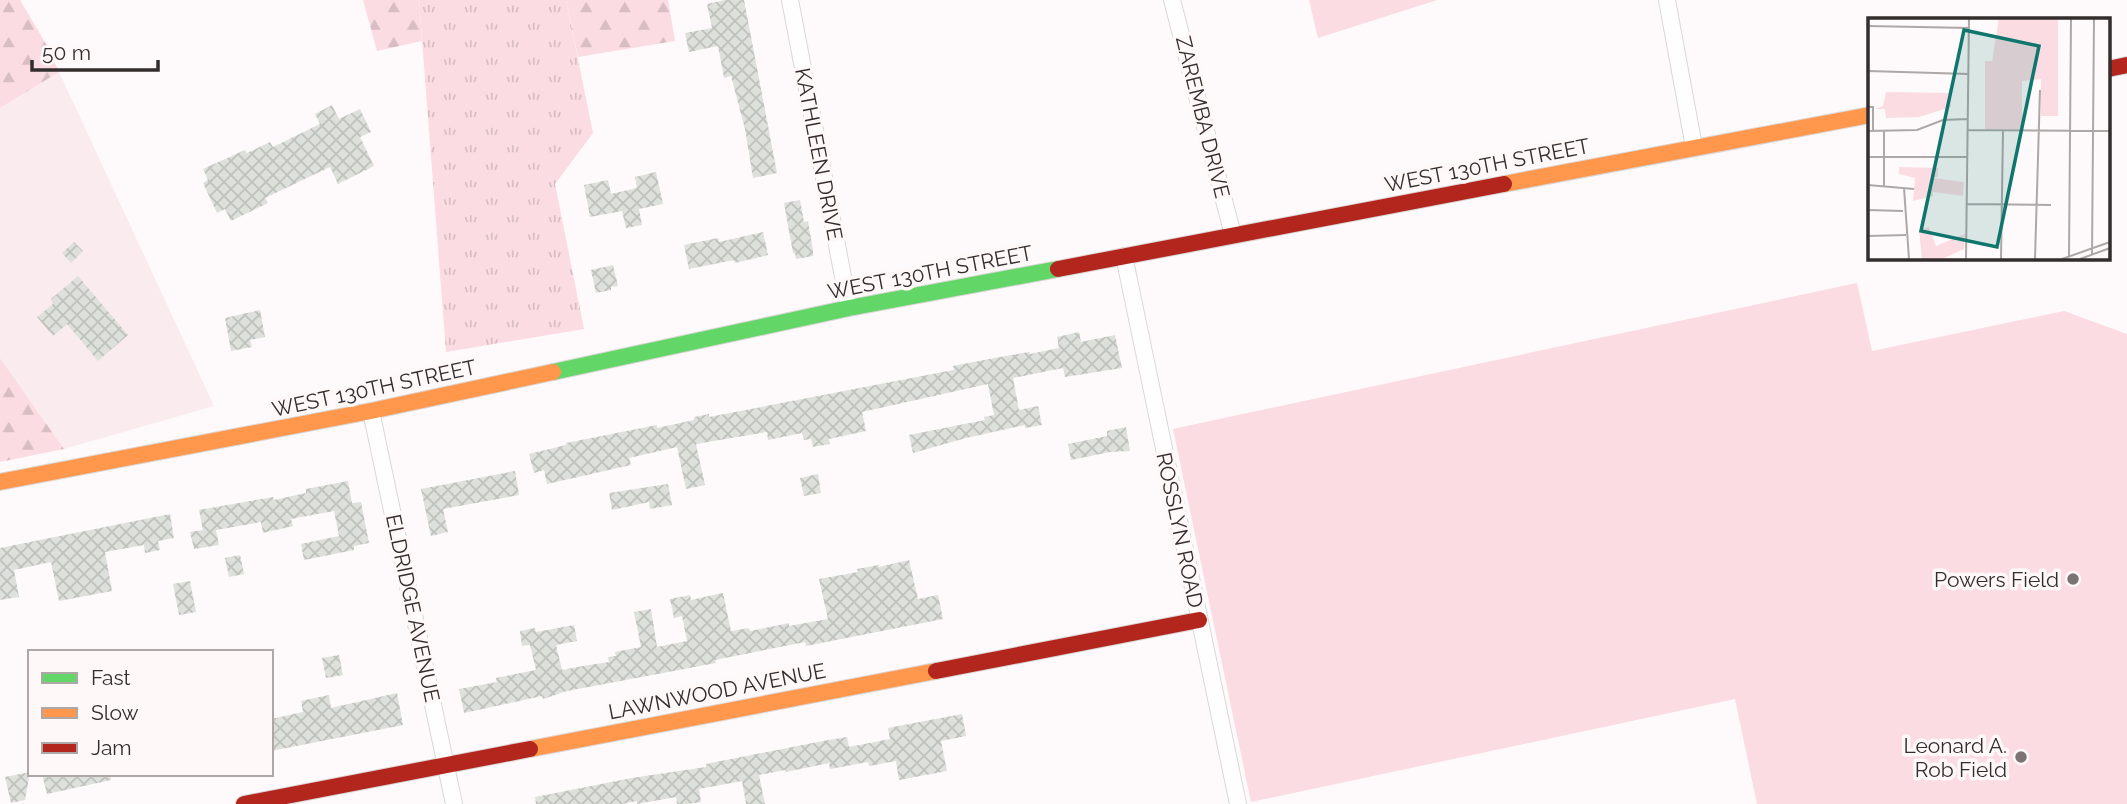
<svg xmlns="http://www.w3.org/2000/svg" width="2127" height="804" viewBox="0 0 2127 804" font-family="Raleway,sans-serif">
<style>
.built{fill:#faecee}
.grass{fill:url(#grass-tufts)}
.forest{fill:url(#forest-firs)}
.park{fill:#fbdce2}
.building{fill:url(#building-cross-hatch)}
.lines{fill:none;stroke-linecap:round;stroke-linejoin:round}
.street-casing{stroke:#dbd7d7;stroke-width:18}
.fast-casing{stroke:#dbd7d7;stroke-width:18}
.slow-casing{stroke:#dbd7d7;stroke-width:18}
.jam-casing{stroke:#dbd7d7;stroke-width:18}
.street{stroke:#fffefe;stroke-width:16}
.fast{stroke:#63d668;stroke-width:16}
.slow{stroke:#ff974d;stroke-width:16}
.jam{stroke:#b3261e;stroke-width:16}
.poi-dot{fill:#7b7475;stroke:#fff8f9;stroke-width:2.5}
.labels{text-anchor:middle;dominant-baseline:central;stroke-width:7;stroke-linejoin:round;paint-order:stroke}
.street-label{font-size:21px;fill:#342d2e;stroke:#fff8f9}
.poi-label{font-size:21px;fill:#342d2e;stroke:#fff8f9;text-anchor:end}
.inset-road{fill:none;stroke:#ada7a8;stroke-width:2}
.view{fill:#0f766e;fill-opacity:0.15;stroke:#0f766e;stroke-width:3.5}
.inset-edge{fill:none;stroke:#342d2e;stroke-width:3.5}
</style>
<defs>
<pattern id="grass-tufts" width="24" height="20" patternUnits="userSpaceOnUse" patternTransform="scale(1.75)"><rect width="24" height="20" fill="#fbdce2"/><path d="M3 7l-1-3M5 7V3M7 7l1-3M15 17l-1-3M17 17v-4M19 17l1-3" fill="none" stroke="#d8bdc2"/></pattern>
<pattern id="forest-firs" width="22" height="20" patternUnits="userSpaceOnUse" patternTransform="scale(1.75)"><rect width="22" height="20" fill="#fbdce2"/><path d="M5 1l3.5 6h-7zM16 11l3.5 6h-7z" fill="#d8bdc2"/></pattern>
<pattern id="building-cross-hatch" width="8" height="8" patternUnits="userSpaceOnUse" patternTransform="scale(1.75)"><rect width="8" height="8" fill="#dee1db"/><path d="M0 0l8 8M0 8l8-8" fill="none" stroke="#bfc1bc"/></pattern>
</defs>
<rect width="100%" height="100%" fill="#fef9fa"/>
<polygon class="built" points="59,72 214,406 64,449 0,358 0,108"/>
<polygon class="grass" points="419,0 566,0 593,133 555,184 584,329 446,352"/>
<g class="forest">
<polygon points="0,0 20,0 46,44 59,72 0,108"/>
<polygon points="363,0 419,0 422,41 377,51"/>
<polygon points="566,0 668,0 675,41 578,57"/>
<polygon points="0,358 64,449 0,462"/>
</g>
<g class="park">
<polygon points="1309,0 1437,0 1318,38"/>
<polygon points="1857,283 1872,351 2064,311 2127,334 2127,804 1757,804 1735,699 1251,802 1173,429"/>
</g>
<g class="building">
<polygon points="725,0 744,0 777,173 753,178 745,129 731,76 724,78 718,46 689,52 685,33 712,28 707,4"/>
<polygon points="332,105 339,119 360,109 371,132 360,137 374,166 338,184 330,167 265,198 268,203 231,221 225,209 217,213 203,183 208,180 203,169 245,150 247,153 270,142 273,147 320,124 315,114"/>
<polygon points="656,172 663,204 639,209 642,225 626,228 622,211 590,217 584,185 608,180 611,194 637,188 635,177"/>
<polygon points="800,200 804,222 808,221 813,251 813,256 796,259 795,253 793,253 784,203"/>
<polygon points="763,232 768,255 735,263 734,260 689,269 684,245 718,238 719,242"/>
<polygon points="74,242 83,251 71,263 62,253"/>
<polygon points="613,265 618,286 611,287 611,290 596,293 591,270"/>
<polygon points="78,276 128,335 98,361 67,324 53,336 37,317 53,304 51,299"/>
<polygon points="260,310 265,337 250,340 252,347 231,351 225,318"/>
<polygon points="1079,332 1081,342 1115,335 1122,368 1065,377 1063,368 1013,378 1019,410 1038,406 1042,425 1025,428 1025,425 966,438 913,453 909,435 985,420 984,417 994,415 988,384 862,412 866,431 829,439 830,444 813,447 811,439 804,440 802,433 768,440 767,432 696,444 705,485 686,489 677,447 629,458 631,465 547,484 544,470 534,473 529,454 566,445 566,443 657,425 657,428 694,420 694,417 709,414 709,417 948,371 954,370 953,366 1000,357 1029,352 1030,354 1059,348 1057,337"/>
<polygon points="1126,427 1130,451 1110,452 1071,460 1068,444 1107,436 1107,431"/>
<polygon points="515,471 519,495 443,509 448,532 431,536 421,489"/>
<polygon points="818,474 821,493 804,496 800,478"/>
<polygon points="348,481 352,503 361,502 369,543 354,546 354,550 304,560 301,544 339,536 334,511 291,519 293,526 263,533 261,522 216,530 219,545 194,549 190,532 203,530 199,510 273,497 274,500 306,493 306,489"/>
<polygon points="668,484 672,505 650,509 649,502 612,510 609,493"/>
<polygon points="170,514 174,538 158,541 160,550 145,553 144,545 105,552 112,591 59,601 51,562 14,570 19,597 0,600 0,548"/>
<polygon points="240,555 244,574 229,577 225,558"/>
<polygon points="909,560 918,599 938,595 943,619 806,646 805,642 715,660 716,663 567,691 543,699 542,696 464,713 459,689 497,682 496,678 536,670 530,645 522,646 520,631 535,628 536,632 574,625 577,641 556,645 562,670 583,666 609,662 608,657 616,656 615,652 641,647 634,612 651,609 657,647 687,641 682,616 674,618 670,599 690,595 691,600 723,593 731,631 749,628 750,631 789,623 789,626 828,619 819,579 858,572 857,569 879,565 879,567"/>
<polygon points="190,581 196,612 179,615 173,584"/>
<polygon points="339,655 343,675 326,678 322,658"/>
<polygon points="397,693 403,725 271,751 271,719 303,712 301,701 329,695 331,708"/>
<polygon points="962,714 966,736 941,741 947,771 899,780 896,761 869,766 868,762 830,769 829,763 786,772 785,770 759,775 765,804 746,804 742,781 699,789 701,802 688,804 677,804 676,797 637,804 637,801 622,804 536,804 535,797 632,778 706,767 706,764 823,741 847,737 849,747 890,739 888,728"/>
<polygon points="30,772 25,800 11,803 5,777"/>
<polygon points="42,774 110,774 111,780 47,794"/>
</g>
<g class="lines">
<g class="street-casing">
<g id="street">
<polyline points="790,0 849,308"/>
<polyline points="1172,0 1233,235"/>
<polyline points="1667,0 1694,147"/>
<polyline points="1124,256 1238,804"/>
<polyline points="371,411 454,804"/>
</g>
</g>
<g class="fast-casing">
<polyline id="fast" points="553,372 849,308 1058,269"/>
</g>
<g class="slow-casing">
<g id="slow">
<polyline points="1504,184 1870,115"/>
<polyline points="0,482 371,411 553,372"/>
<polyline points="530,749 936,671"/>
</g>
</g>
<g class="jam-casing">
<g id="jam">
<polyline points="2108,69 2127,65"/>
<polyline points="1058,269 1504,184"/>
<polyline points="936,671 1199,620"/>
<polyline points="244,804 530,749"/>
</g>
</g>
<use href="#street" class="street"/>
<use href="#fast" class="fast"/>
<use href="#slow" class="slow"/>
<use href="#jam" class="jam"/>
</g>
<g class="poi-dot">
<circle cx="2073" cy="579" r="7"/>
<circle cx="2021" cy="757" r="7"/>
</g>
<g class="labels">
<g class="street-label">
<text transform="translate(1203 117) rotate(76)">ZAREMBA DRIVE</text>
<text transform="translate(819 154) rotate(79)">KATHLEEN DRIVE</text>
<text transform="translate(1487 165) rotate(-11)">WEST 130TH STREET</text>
<text transform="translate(930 272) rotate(-11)">WEST 130TH STREET</text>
<text transform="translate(374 388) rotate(-12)">WEST 130TH STREET</text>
<text transform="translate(1180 530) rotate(78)">ROSSLYN ROAD</text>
<text transform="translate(413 608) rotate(78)">ELDRIDGE AVENUE</text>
<text transform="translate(717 691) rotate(-11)">LAWNWOOD AVENUE</text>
</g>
<g class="poi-label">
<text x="2059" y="579">Powers Field</text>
<text x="2007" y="745">Leonard A.<tspan x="2007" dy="24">Rob Field</tspan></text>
</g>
</g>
<g transform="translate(1868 18)">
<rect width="242" height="242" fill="#fef9fa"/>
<path d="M58,159L96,164L95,178L58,173Z" fill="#fbdce2"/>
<path d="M173,59H190V98H173ZM31,149L70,150V159L58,160V172L65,174V178L45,183L47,160L31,156ZM61,209L68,228L97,216L96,231L74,241H54L51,212Z" fill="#fbdce2"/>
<path d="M131,0H190V59L154,63V111H117V43H124ZM18,74L81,75L83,89L51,99L18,100L17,91H7L15,88Z" fill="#fbdce2"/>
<path class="inset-road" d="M0,8L102,10M0,53L101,56M0,89H5V112M100,112L242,113M0,113L49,112L75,102L100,101M0,139H99M0,167L46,171M16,168V112M36,170L41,241M99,186L183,187M0,192L35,193M0,218L38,217M224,237L226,0M201,239L203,0M98,241L101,0M133,241L135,112M167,241L172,72M194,241L242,224M212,241L242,230"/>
<path class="view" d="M96,12L171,28L129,229L53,213Z"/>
<rect width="242" height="242" class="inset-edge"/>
</g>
<rect x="28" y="650" width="245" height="126" fill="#fff8f9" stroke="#aea7a8" stroke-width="2"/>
<rect x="42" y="673" width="35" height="10" fill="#63d668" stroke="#aea7a8" stroke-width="2"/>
<text x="91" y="685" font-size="21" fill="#342d2e">Fast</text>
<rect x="42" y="708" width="35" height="10" fill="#ff974d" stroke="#aea7a8" stroke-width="2"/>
<text x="91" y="720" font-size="21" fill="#342d2e">Slow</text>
<rect x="42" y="743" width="35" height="10" fill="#b3261e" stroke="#aea7a8" stroke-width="2"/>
<text x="91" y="755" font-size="21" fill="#342d2e">Jam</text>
<path d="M32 60v10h126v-10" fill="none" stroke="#342d2e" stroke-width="3.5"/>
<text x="42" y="60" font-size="21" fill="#342d2e" stroke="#fff8f9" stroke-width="5" paint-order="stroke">50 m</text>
</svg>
